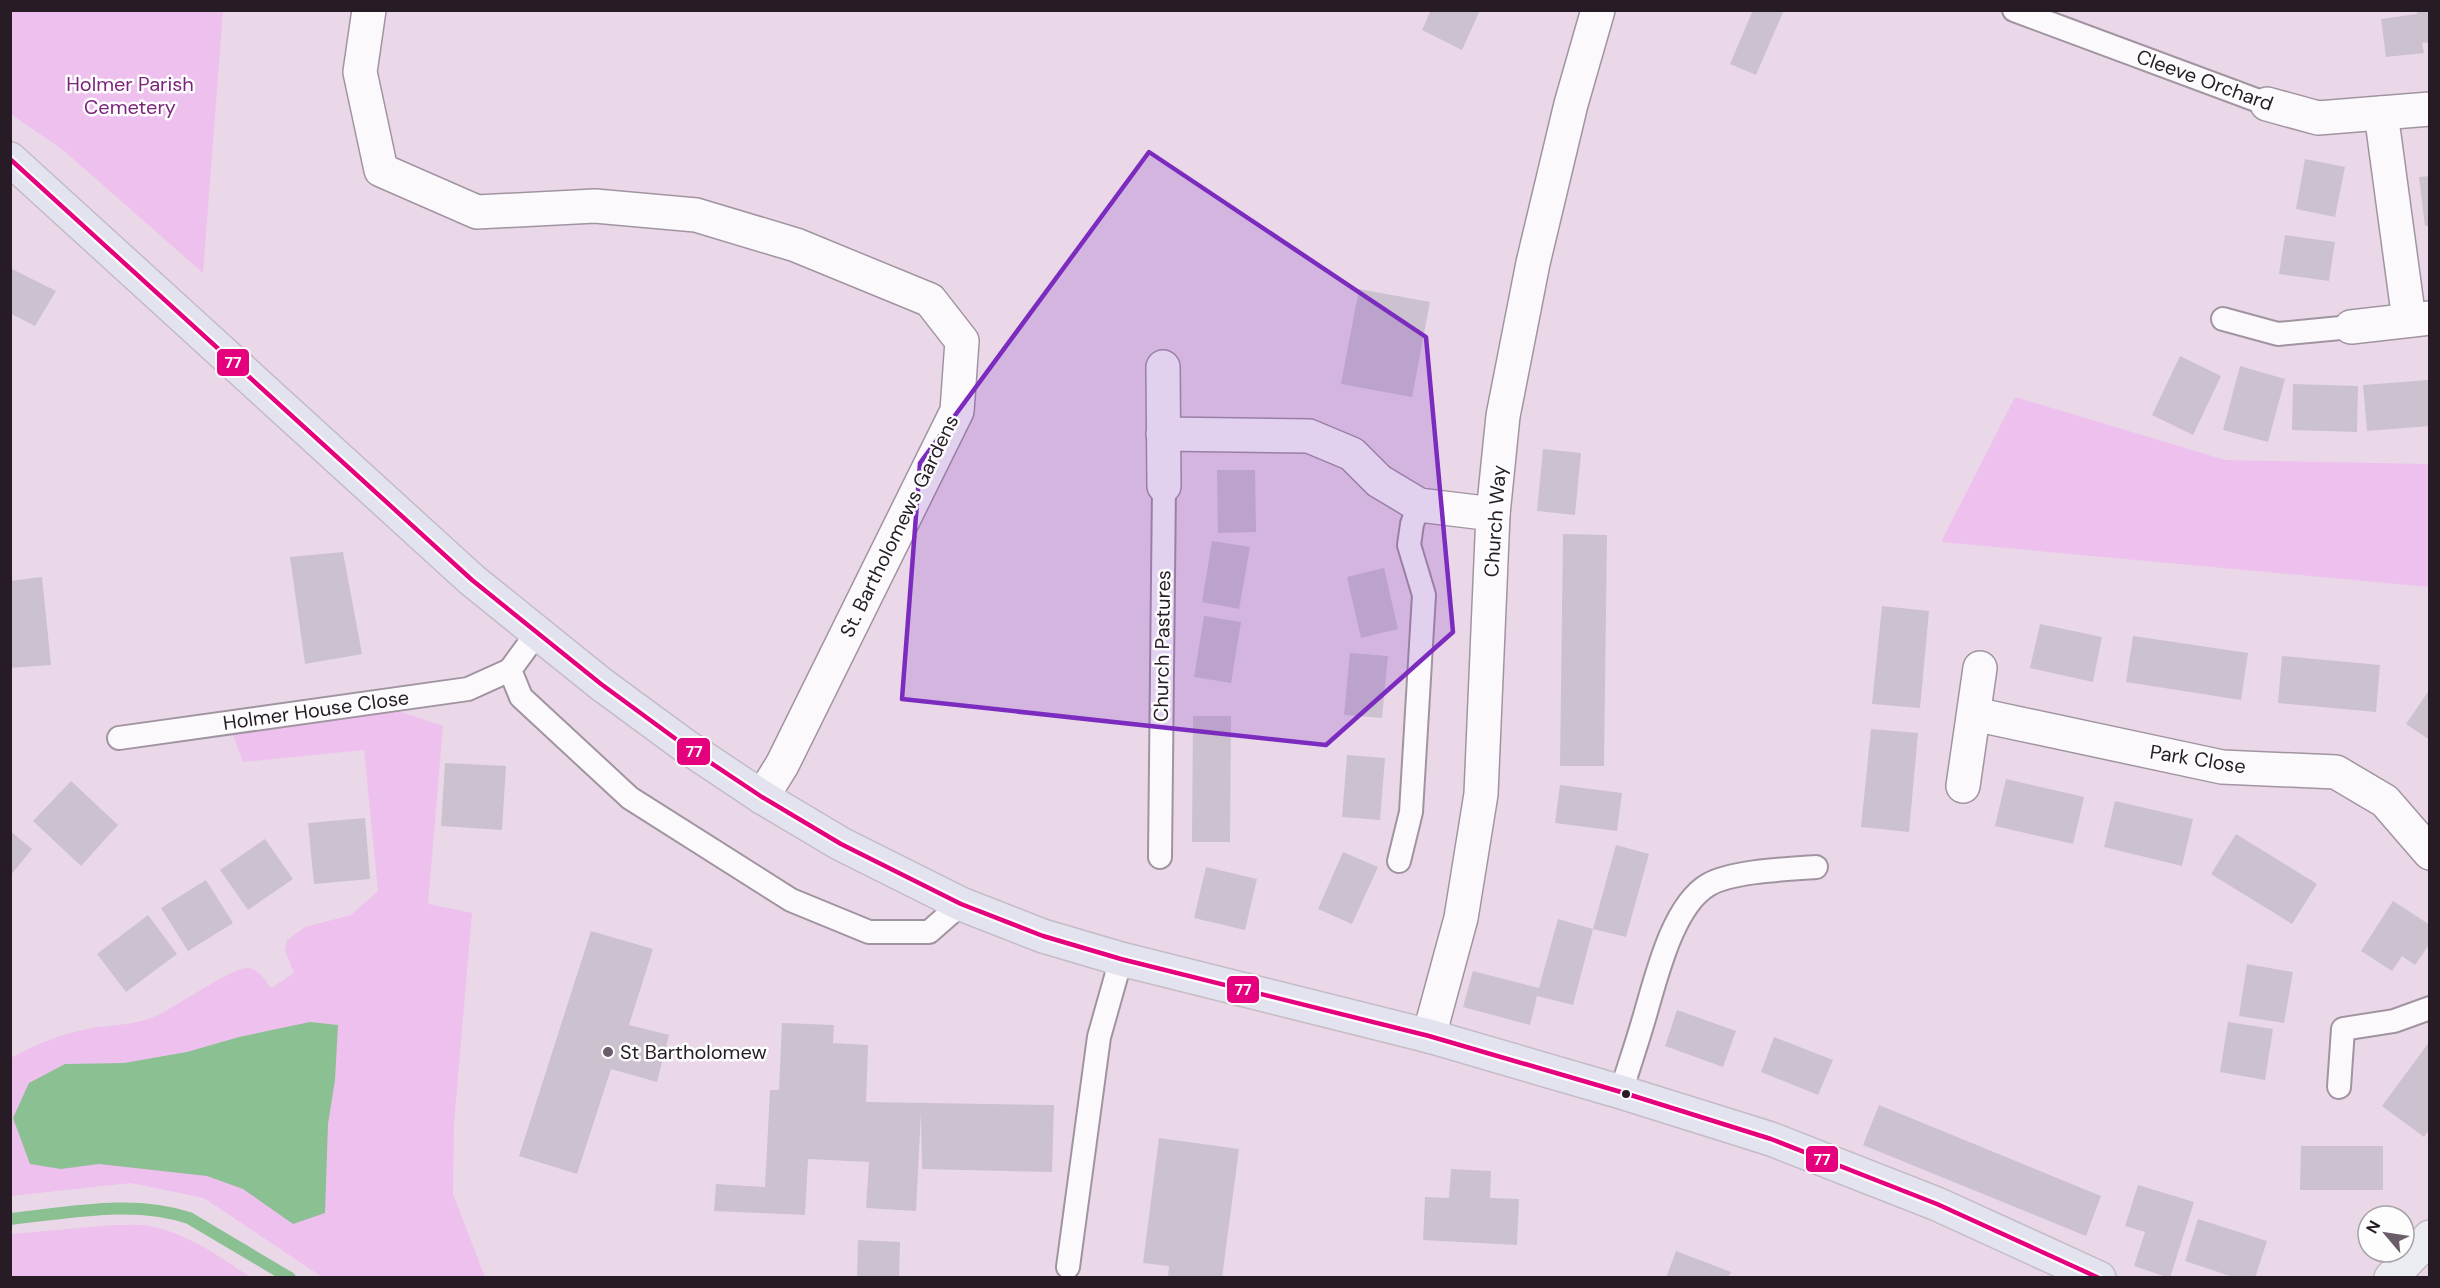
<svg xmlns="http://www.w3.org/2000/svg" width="2440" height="1288" viewBox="0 0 2440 1288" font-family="'DM Sans',sans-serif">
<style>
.green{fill:#eec0ed}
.water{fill:#8bc093}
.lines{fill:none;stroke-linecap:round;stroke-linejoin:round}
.stream{stroke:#8bc093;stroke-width:12}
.building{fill:#ccc1cf}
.lane-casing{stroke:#a194a1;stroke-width:26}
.street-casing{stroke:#a194a1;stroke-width:36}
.primary-casing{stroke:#c4bbc3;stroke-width:36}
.highway-casing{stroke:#c4bbc3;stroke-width:36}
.lane{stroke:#fcf9fc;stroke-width:22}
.street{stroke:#fcf9fc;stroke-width:33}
.primary{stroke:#ececf3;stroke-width:33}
.highway{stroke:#e2e3ee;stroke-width:33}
.bus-1-casing{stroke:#fdfdfd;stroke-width:9}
.bus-1{stroke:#e5007d;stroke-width:4.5}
.marked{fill:#7b2cbf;fill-opacity:0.2;stroke:#7b2cbf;stroke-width:4.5;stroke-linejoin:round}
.poi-dot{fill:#6b5d6a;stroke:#fdfdfd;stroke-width:2}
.bus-dot{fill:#271b26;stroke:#fdfdfd;stroke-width:2}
.labels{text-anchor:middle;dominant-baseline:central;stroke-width:5;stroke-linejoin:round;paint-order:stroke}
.street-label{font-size:20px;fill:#271b26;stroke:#fdfdfd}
.park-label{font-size:20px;fill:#7c247d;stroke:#fdfdfd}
.poi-label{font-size:20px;fill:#271b26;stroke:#fdfdfd;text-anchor:start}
.line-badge{stroke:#fdfdfd;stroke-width:2}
.badge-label{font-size:16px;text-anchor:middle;font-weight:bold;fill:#fff}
</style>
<rect width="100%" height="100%" fill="#ead8e9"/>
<g class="green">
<polygon points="11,10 223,11 203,273 63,150 11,114"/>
<polygon points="2015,397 2225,460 2429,464 2429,587 1941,542"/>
<path d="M398,711L443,726L428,904L472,913L454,1124L453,1194L485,1277H322L204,1198L131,1183L11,1196V1058C35,1044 64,1033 92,1028C111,1025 133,1025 151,1018C174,1009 230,968 248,968C259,969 265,980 271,988L294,973L285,951L287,940L305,927L351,915L378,891L364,750L243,762L233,735Z"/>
<path d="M113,1225C125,1225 139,1224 150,1226C188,1234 219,1256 250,1277H11V1234Z"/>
</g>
<polygon class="water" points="310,1022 338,1025 335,1080 328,1124 325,1213 293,1224 243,1189 207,1176 99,1164 61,1169 30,1164 13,1118 29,1083 65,1064 124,1063 187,1052 239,1037"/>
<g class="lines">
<path class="stream" d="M10,1219C68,1213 133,1199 189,1218L290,1278"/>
</g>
<g class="building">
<polygon points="1431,10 1480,10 1462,50 1422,30"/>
<polygon points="1753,10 1784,10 1756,75 1730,64"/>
<polygon points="2416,10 2430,10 2430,42 2422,43 2424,53 2386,57 2381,19 2417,14"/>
<polygon points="2305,159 2345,167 2335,217 2296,209"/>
<polygon points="2430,176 2430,226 2425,226 2419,177"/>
<polygon points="2285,235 2335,242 2329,281 2279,274"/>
<polygon points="10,268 56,291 35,326 10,313"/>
<polygon points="1359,289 1430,302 1412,397 1341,384"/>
<polygon points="2180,356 2221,376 2193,435 2152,415"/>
<polygon points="2240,366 2285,379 2268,442 2223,430"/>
<polygon points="2428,380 2430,426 2367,431 2363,385"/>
<polygon points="2293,384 2358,386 2357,432 2292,430"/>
<polygon points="1543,449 1581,453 1575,515 1537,511"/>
<polygon points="1217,470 1255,470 1256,532 1218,533"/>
<polygon points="1563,534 1607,535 1604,766 1560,766"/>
<polygon points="1212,541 1250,547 1239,609 1202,602"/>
<polygon points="343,552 362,654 305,664 290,557"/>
<polygon points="1384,568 1398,629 1361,638 1347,577"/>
<polygon points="42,577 51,665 10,668 10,581"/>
<polygon points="1882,606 1929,611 1920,708 1872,704"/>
<polygon points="1204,616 1241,622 1231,683 1194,677"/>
<polygon points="2040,624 2102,637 2093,682 2030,668"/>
<polygon points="2133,636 2248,653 2241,700 2126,682"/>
<polygon points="1350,653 1388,656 1382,718 1344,715"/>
<polygon points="2282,656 2380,665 2376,712 2278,703"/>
<polygon points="2430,689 2430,740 2406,724"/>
<polygon points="1193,716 1231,716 1230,842 1192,842"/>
<polygon points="1871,729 1918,733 1909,832 1861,827"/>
<polygon points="1347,755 1385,758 1380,820 1342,817"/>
<polygon points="445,763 506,766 502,830 441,826"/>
<polygon points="2006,779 2084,797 2073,844 1995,826"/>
<polygon points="71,781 118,825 81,866 33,821"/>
<polygon points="1560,785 1622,793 1617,831 1555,823"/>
<polygon points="2115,801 2193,819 2182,866 2104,847"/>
<polygon points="365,818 370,879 314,884 308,823"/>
<polygon points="10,831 32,849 10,876"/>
<polygon points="2236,834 2317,884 2292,924 2211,874"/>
<polygon points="265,839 293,879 248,910 220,870"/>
<polygon points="1616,845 1649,854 1626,937 1593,929"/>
<polygon points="1343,852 1378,867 1352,924 1318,909"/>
<polygon points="1206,867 1257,879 1245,930 1194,918"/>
<polygon points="206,880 233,923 188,951 161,908"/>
<polygon points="2393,901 2430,925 2430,943 2415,965 2402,956 2392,971 2361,951"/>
<polygon points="148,915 177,954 126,992 97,954"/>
<polygon points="1558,919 1593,929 1573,1005 1537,996 1530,1025 1463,1007 1473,971 1539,988"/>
<polygon points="591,931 653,949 629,1025 669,1035 657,1082 611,1069 577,1174 519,1156"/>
<polygon points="2247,964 2293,972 2284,1023 2239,1016"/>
<polygon points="1677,1010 1736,1031 1723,1067 1665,1046"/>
<polygon points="2228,1022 2273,1029 2265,1080 2220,1072"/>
<polygon points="782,1023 834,1025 833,1043 868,1045 866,1102 1054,1105 1052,1172 922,1169 921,1111 916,1211 866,1208 869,1162 808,1159 805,1215 714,1211 716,1184 765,1187 770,1090 779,1090"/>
<polygon points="1774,1037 1833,1060 1818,1095 1761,1072"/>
<polygon points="2430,1041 2430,1129 2424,1137 2382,1106"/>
<polygon points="1879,1105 2101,1196 2086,1236 1863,1145"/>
<polygon points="1159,1138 1239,1149 1222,1278 1168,1278 1169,1266 1143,1263"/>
<polygon points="2301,1146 2383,1146 2383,1190 2300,1190"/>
<polygon points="1451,1169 1491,1171 1490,1198 1519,1199 1517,1245 1423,1240 1425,1197 1449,1198"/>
<polygon points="2138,1185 2194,1202 2170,1278 2134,1266 2145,1232 2125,1226"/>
<polygon points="2198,1219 2267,1241 2255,1278 2236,1278 2185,1261"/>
<polygon points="858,1240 900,1242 899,1278 857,1278"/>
<polygon points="1676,1251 1731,1272 1728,1278 1666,1278"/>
</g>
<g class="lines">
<g class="lane-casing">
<g id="lane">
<polyline points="2014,10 2267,104"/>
<polyline points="2223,319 2278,334 2351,327"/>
<polyline points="537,633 510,670 521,697 630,798 791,900 869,932 929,932 961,904"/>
<polyline points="119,738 468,689 510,670"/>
<polyline points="1160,857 1164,486"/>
<polyline points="1399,861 1411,812 1424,595 1409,545 1412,524 1419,505"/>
<polyline points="2339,1087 2343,1029 2394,1021 2430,1008"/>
<path d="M1621,1092C1628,1069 1636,1046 1643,1022C1655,983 1671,907 1708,885C1731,871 1789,869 1816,867"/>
<polyline points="1068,1267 1099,1037 1121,959"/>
</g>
</g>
<g class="street-casing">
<g id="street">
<polyline points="369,10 360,72 381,170 477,212 595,206 696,215 796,245 930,300 962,341 957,411 782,765 762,797"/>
<polyline points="2267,104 2318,118 2430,109"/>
<polyline points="2381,113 2409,320"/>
<polyline points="2351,327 2430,318"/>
<polyline points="1163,367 1164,486"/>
<polyline points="1163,434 1309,436 1352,454 1379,481 1419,505 1493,514"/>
<polyline points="1974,714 2222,767 2336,772 2385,801 2430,853"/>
<polyline points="1963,786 1980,668"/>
<polyline points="1429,1036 1461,918 1481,794 1493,514 1503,416 1533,263 1571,104 1598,10"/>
</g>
</g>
<g class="primary-casing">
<polyline id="primary" points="2391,1278 2430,1237"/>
</g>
<g class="highway-casing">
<polyline id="highway" points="10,159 472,580 601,684 684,745 762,797 841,844 961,904 1043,936 1121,959 1429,1036 1621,1092 1771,1139 1937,1204 2099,1278"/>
</g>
<use href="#lane" class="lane"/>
<use href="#street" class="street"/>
<use href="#primary" class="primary"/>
<use href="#highway" class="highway"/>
<g class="bus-1-casing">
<polyline id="bus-1" points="10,159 472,580 601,684 684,745 762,797 841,844 961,904 1043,936 1121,959 1429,1036 1621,1092 1771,1139 1937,1204 2099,1278"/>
</g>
<use href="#bus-1" class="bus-1"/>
</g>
<path class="marked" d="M1149,152L1426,337L1453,632L1326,745L902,699L920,463Z"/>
<circle class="poi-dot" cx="608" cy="1052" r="6"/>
<circle class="bus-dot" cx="1626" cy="1094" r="5"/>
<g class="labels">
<g class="street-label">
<text transform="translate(2205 80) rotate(20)">Cleeve Orchard</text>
<text transform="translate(1495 521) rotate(-86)">Church Way</text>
<text transform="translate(899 526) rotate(-64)">St. Bartholomews Gardens</text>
<text transform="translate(1162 646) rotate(-89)">Church Pastures</text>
<text transform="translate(316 710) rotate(-8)">Holmer House Close</text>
<text transform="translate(2198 759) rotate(9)">Park Close</text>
</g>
<g class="park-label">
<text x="130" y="84">Holmer Parish<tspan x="130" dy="23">Cemetery</tspan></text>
</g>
<g class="poi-label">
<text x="620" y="1052">St Bartholomew</text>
</g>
</g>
<g class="line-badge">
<rect x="216" y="348" width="34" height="29" rx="6" fill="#e5007d"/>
<rect x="676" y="737" width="35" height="29" rx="6" fill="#e5007d"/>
<rect x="1226" y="975" width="34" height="29" rx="6" fill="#e5007d"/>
<rect x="1805" y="1145" width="34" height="28" rx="6" fill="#e5007d"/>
</g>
<g class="badge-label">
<text x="233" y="368">77</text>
<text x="694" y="757">77</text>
<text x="1243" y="995">77</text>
<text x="1822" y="1165">77</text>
</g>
<rect width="2440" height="1288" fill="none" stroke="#271b26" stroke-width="24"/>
<g transform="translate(2386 1234) rotate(299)"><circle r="28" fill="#fdfdfd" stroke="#a7a3a7" stroke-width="1.5"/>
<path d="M0-4.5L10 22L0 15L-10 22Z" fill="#6b5d6a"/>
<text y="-9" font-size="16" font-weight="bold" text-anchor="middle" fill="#271b26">N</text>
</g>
</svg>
